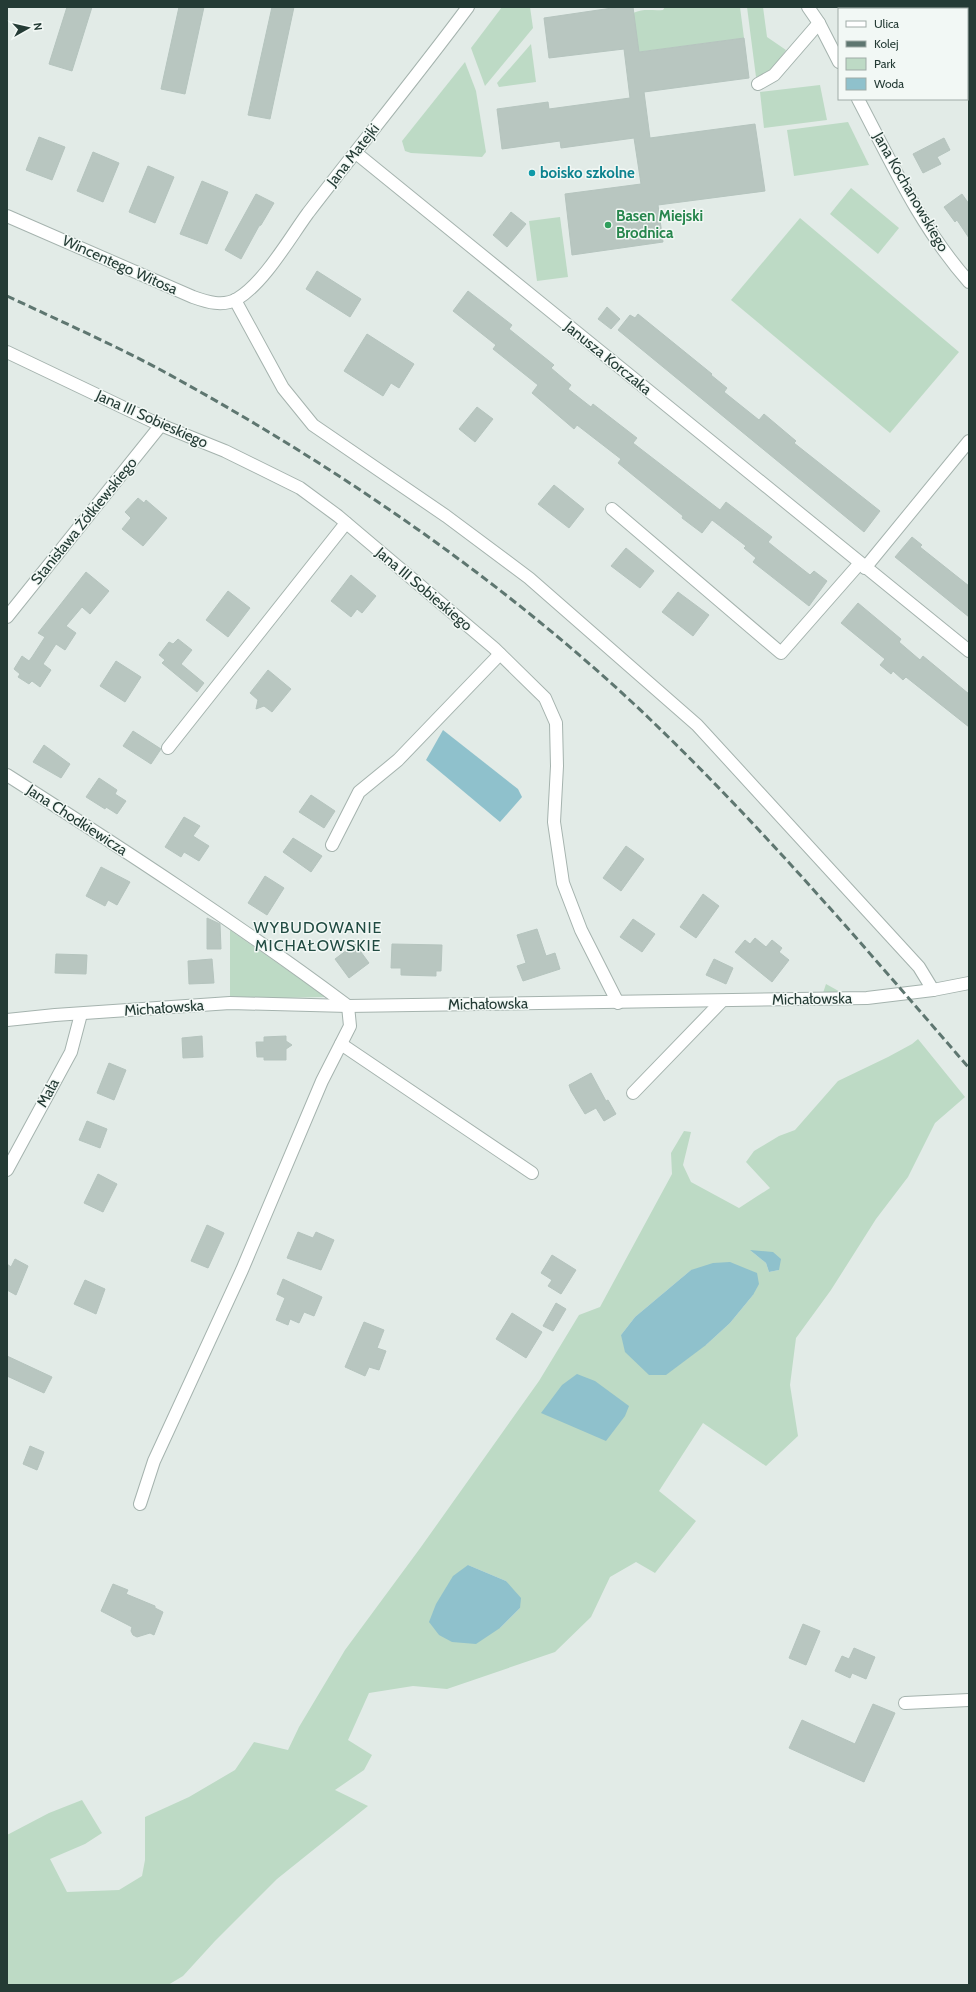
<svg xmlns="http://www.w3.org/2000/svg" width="976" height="1992" viewBox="0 0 976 1992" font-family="Cabin,sans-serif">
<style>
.green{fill:#bddac5;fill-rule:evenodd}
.water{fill:#8fc1cc}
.building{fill:#b8c6c0;stroke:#b5c4be}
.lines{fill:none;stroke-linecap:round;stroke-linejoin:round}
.minor-casing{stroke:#a5b3ae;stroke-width:14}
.minor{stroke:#fff;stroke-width:12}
.rail{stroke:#5e7670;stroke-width:3;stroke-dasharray:8 4;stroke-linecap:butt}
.culture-dot{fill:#0f9aa8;stroke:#f2f8f5;stroke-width:1.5}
.leisure-dot{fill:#2e9e5b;stroke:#f2f8f5;stroke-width:1.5}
.labels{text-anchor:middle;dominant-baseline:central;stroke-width:3;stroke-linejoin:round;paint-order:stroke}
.street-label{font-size:15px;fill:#243b35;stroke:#f2f8f5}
.culture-label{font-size:15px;font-weight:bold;fill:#0d838f;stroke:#f2f8f5;text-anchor:start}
.leisure-label{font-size:15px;font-weight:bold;fill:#27864d;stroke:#f2f8f5;text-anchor:start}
.neighbourhood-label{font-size:16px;letter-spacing:1px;fill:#214b42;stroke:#f2f8f5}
</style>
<rect width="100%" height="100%" fill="#e2ebe7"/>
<g class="green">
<polygon points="502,7 530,7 533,28 485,86 471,48"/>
<path d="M665,7H740L744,38L638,52L633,13C645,8 651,11 663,10Z"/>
<path d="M747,7H763L767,37L786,50C778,62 770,73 756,77Z"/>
<polygon points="531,44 536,82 499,87 497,83"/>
<polygon points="465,62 476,91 486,152 482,157 411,153 405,151 402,141"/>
<polygon points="820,85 827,120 764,128 760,92"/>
<polygon points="848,122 869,165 794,176 787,130"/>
<polygon points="851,188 899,228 878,254 830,214"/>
<polygon points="560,217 568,277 537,281 529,221"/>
<polygon points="800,218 959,352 890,433 731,300"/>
<polygon points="230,930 326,997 230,999"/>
<polygon points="826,984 844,994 822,996"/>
<path d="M918,1039L965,1097L935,1123L908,1177L876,1219L831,1290L796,1338L790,1385L798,1436L766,1466L703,1423L659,1491L696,1521L655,1573L636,1562L610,1577L591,1617L555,1652L447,1689L413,1686L369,1693L348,1740L372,1755L364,1770L335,1790L368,1806L277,1879L215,1941L183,1976L168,1985H7V1835L49,1813L82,1800L102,1833L85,1844L50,1859L67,1892L119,1890L142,1876L145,1860V1817L189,1797L235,1770L254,1742L288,1750L299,1727L345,1650L421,1547L539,1381L579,1315L600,1307L672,1174L671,1153L684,1131L691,1132L683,1165L691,1182L739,1208L770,1188L746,1162L754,1151L779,1136L795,1130L838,1081L888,1057L912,1044ZM750,1250L779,1270L769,1272L766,1263ZM691,1270L753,1295L730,1323L706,1345L621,1335L635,1317ZM468,1565L506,1581L520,1608L500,1628Z"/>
</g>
<g class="water">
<polygon points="443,730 518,789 522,797 500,822 426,760"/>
<polygon points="750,1250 773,1252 781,1259 779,1270 769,1272 766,1263"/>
<polygon points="730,1262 757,1273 759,1284 753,1295 730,1323 706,1345 666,1375 649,1375 625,1352 621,1335 635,1317 691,1270 713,1263"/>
<polygon points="577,1374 595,1381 629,1406 625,1416 606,1441 541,1413 562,1385"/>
<polygon points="468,1565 506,1581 521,1598 520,1608 500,1628 476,1644 452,1642 439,1635 429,1622 436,1604 453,1576"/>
</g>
<g class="building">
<polygon points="67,7 92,7 72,71 49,64"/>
<polygon points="179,7 204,7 185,94 161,89"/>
<polygon points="272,7 294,7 270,119 248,115"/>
<polygon points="619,7 633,7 639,52 744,38 749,78 644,92 650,138 755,124 765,191 658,205 663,242 572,255 565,194 641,184 634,138 561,148 560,141 502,149 497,109 548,102 549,109 630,98 624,49 549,58 544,18"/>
<polygon points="39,137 65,147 52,180 26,170"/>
<polygon points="944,138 950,150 937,157 941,164 923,173 913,154"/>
<polygon points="93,152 119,163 103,202 77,191"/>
<polygon points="148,166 174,177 155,223 129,212"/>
<polygon points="202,181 228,192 207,244 180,234"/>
<polygon points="256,194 274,203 261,225 259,226 241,259 225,250"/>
<polygon points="962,194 969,204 969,238 957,220 955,222 944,207"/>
<polygon points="511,212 526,224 507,247 493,235"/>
<polygon points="317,271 361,299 350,317 306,289"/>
<polygon points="468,291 512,325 509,329 554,365 551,368 571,385 568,389 591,407 593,404 637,438 633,443 720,510 726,502 772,537 768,542 778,550 810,575 814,571 827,581 809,606 753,562 756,558 744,548 746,546 712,520 702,533 682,518 683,516 618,463 621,459 577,425 574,429 532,393 538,385 493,349 496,345 453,311"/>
<polygon points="607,307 620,319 611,329 598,319"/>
<polygon points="638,314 712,374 711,375 727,388 724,392 759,420 764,414 796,441 794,443 880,511 864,532 618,330 630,315 635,318"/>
<polygon points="367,334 414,364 399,388 391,383 383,396 344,371"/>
<polygon points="477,407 493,419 475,442 459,429"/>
<polygon points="554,485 584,509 569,528 538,504"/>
<polygon points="138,498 144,503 146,500 167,518 143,546 122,529 131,518 125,512"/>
<polygon points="912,537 922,545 920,547 969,586 969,617 895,557"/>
<polygon points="626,548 654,571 640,588 611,566"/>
<polygon points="86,572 109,591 90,614 82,607 66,626 76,633 65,650 56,644 43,664 51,670 40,687 32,681 29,684 18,677 20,674 14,669 22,656 29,661 32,657 45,637 38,633"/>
<polygon points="351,575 376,596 362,613 357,609 351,617 331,601"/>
<polygon points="228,591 250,608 228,637 206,620"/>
<polygon points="678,592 709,615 693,636 662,612"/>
<polygon points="858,603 901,639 899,642 920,660 923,656 969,694 969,727 906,677 903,680 893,671 891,674 880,665 885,659 841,623"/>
<polygon points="178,639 192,650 181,664 204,683 197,692 162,663 165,660 159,655 169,642 173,644"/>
<polygon points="116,661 141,677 125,702 100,686"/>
<polygon points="268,670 291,689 272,712 264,706 256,709 258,700 250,693"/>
<polygon points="133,731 161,749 151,764 123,746"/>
<polygon points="44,745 70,764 61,778 33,762"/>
<polygon points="99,778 117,790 115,794 126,801 117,814 106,807 105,809 86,797"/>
<polygon points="311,795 335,811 324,828 299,812"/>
<polygon points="184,817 200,826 193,836 209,846 199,861 184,852 181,857 165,847"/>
<polygon points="293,838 322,856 311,872 283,852"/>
<polygon points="626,846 644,859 621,891 603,878"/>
<polygon points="101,867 130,882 117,905 108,900 105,906 86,896"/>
<polygon points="265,876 284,888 267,915 248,903"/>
<polygon points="703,894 719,906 696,938 680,927"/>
<polygon points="207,918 220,924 221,949 207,949"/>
<polygon points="633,919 655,934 642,952 620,937"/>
<polygon points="537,929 546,956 555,953 560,969 523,981 517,966 526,963 517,935"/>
<polygon points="755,938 766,947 772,940 782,948 779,952 789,960 772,982 735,952 745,940 750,944"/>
<polygon points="355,944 369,963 349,978 335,959"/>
<polygon points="392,944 442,945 441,971 436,971 436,976 401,975 401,968 391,968"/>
<polygon points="56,954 87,955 86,974 55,973"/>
<polygon points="212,959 214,983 189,984 188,961"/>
<polygon points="714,959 733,968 726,984 706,975"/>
<polygon points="202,1036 203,1057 183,1058 182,1038"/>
<polygon points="286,1036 286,1041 292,1045 286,1049 286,1060 264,1060 264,1057 257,1057 256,1042 264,1042 264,1037"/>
<polygon points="109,1063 126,1070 114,1100 97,1093"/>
<polygon points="591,1073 606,1101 608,1100 616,1114 604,1121 596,1108 585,1114 571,1091 569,1085"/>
<polygon points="87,1121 107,1129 100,1148 79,1140"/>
<polygon points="98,1174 117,1184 103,1212 84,1203"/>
<polygon points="207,1225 224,1233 208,1268 191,1261"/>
<polygon points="298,1232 313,1238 316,1232 334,1240 321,1270 287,1258"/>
<polygon points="552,1255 576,1270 561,1294 548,1286 552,1280 541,1273"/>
<polygon points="15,1259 28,1266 16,1295 7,1290 7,1264 11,1267"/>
<polygon points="283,1279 322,1297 314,1316 304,1312 299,1323 290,1319 288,1325 276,1320 285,1298 277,1294"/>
<polygon points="85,1280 105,1289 96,1314 74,1304"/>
<polygon points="556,1303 566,1309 553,1331 543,1326"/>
<polygon points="512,1313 542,1332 526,1358 496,1339"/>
<polygon points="364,1322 384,1330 377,1348 386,1351 379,1370 369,1367 365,1376 345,1367"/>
<polygon points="7,1356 52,1377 44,1393 7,1376"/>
<polygon points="30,1446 44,1452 37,1470 23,1464"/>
<polygon points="113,1584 128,1590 126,1594 155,1606 155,1608 163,1612 154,1635 150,1633 137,1637 133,1635 131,1631 132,1627 101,1611"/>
<polygon points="803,1624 820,1631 806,1665 789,1658"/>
<polygon points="854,1648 875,1657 866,1679 852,1673 850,1678 835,1671 842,1656 849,1659"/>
<polygon points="873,1704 895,1713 864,1782 789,1748 802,1720 855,1744"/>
</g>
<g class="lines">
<g class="minor-casing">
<g id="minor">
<polyline points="808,7 819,23 839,62"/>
<polyline points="758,84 774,75 819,23"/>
<path d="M858,99C891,162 921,228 969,282"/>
<polyline points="356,153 969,651"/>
<path d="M7,216L193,297C207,302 223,307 237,299C264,283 289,239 308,213C361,144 416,77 468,7"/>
<polyline points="235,300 283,388 313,425 446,516 529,578 697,725 919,967 933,990"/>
<polyline points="7,352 158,424 225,451 300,488 338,516 494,648 545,698 556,723 557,766 554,822 563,883 581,930 618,1003"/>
<polyline points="612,509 781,653 860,563"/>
<polyline points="865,568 969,441"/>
<polyline points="7,617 161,425"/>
<polyline points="168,748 346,523"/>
<path d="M7,775C123,849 238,924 348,1006L350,1026L322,1081L242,1270L154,1461L140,1504"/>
<polyline points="332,845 359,792 398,760 500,654"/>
<polyline points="7,1020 55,1015 230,1003 348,1006 867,998 933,990 969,983"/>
<polyline points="341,1044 532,1173"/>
<polyline points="633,1093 722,1001"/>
<polyline points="7,1170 71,1052 81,1014"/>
<polyline points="905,1703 969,1700"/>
</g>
</g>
<use href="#minor" class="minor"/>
<path class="rail" d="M7,296C58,320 110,343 159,369C328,461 493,573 634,704C754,817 861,943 969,1068"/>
</g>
<circle class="culture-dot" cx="532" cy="173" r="4"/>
<circle class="leisure-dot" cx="608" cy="225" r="4"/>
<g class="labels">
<g class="street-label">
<text transform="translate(353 155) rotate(-52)">Jana Matejki</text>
<text transform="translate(911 192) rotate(60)">Jana Kochanowskiego</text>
<text transform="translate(120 265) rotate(24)">Wincentego Witosa</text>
<text transform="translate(608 358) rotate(39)">Janusza Korczaka</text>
<text transform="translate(152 419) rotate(24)">Jana III Sobieskiego</text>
<text transform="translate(84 521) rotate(-51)">Stanisława Żółkiewskiego</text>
<text transform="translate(424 589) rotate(40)">Jana III Sobieskiego</text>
<text transform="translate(77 820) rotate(33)">Jana Chodkiewicza</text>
<text transform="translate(812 999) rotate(-1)">Michałowska</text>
<text transform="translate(488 1004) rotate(-1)">Michałowska</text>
<text transform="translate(164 1008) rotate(-4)">Michałowska</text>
<text transform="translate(48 1093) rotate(-62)">Mała</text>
</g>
<g class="culture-label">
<text x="540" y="173">boisko szkolne</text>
</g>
<g class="leisure-label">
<text x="616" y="216">Basen Miejski<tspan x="616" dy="17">Brodnica</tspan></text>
</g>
<g class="neighbourhood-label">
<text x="318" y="927">WYBUDOWANIE<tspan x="318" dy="18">MICHAŁOWSKIE</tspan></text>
</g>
</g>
<rect width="976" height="1992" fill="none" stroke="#243b35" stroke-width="16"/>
<rect x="838" y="8" width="130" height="92" fill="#f2f8f5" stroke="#a0aca8"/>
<rect x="846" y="21" width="20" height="6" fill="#ffffff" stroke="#a0aca8"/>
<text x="874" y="28" font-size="12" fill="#243b35">Ulica</text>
<rect x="846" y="41" width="20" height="6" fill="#5e7670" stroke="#a0aca8"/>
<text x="874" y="48" font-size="12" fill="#243b35">Kolej</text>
<rect x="846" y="58" width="20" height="12" fill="#bddac5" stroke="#a0aca8"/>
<text x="874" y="68" font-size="12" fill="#243b35">Park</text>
<rect x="846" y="78" width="20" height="12" fill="#8fc1cc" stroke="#a0aca8"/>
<text x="874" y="88" font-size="12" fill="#243b35">Woda</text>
<g transform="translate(28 28) rotate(82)" stroke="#f2f8f5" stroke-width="3" paint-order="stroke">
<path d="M0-3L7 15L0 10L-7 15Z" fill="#243b35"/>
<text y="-6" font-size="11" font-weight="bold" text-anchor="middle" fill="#243b35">N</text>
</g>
</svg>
